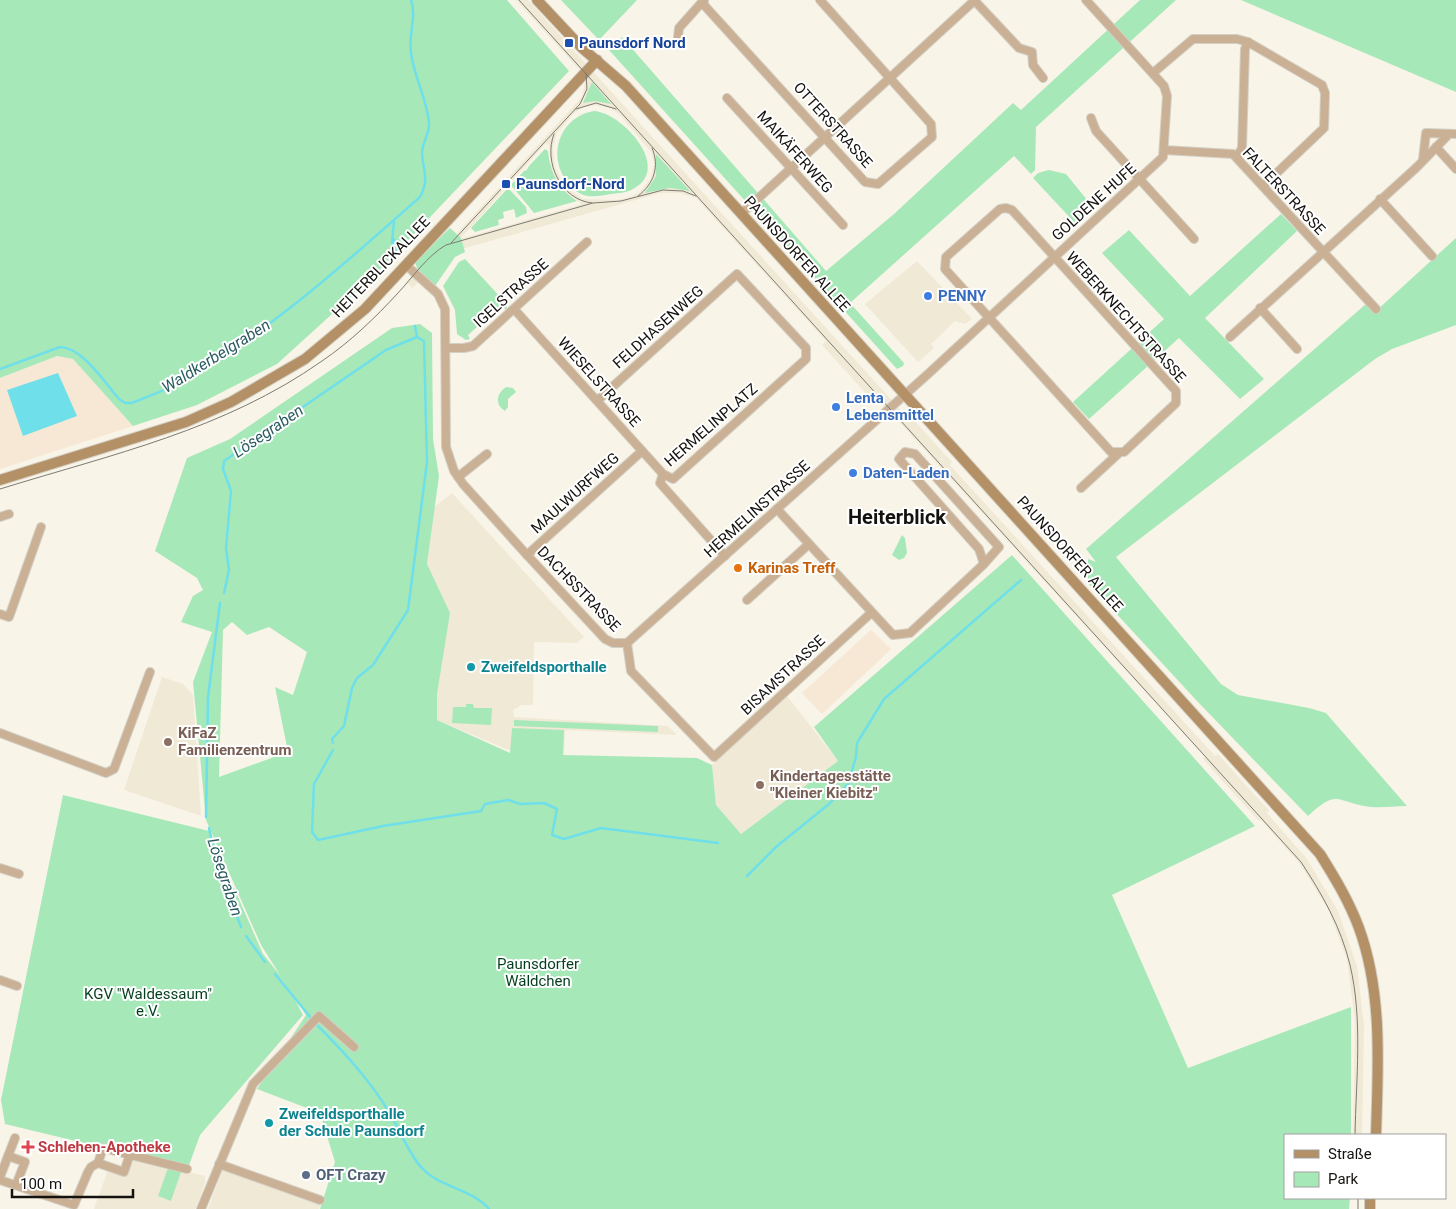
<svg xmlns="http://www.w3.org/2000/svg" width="1456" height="1209" viewBox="0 0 1456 1209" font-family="Roboto,sans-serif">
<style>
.built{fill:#f0e9d6;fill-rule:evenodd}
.industrial{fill:#f7e8d5}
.green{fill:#a7e8b9;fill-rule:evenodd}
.water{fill:#6fdfea}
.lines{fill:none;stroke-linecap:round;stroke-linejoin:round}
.stream{stroke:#6fdfea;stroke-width:2.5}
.street-casing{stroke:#d4d0c5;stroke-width:10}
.secondary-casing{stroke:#d4d0c5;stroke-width:12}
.street{stroke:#cab196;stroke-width:8}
.secondary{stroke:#b49067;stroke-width:10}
.tram{stroke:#7e7b73;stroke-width:1}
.transit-dot{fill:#1a4fb4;stroke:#fff;stroke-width:2}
.shop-dot{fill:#3f7fe0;stroke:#fff;stroke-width:2}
.food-dot{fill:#e8710a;stroke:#fff;stroke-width:2}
.culture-dot{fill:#0f9aa8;stroke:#fff;stroke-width:2}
.education-dot{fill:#8d6e63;stroke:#fff;stroke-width:2}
.health-dot{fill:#e0444e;stroke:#fff;stroke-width:2}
.service-dot{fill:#5c6f8a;stroke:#fff;stroke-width:2}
.labels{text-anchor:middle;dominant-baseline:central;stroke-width:4;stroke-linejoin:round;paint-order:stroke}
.transit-label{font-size:15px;font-weight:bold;fill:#164399;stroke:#fff;text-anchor:start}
.street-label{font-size:15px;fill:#14120e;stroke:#fff}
.shop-label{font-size:15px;font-weight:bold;fill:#366cbe;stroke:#fff;text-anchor:start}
.food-label{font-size:15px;font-weight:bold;fill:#c56008;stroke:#fff;text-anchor:start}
.culture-label{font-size:15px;font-weight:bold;fill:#0d838f;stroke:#fff;text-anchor:start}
.education-label{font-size:15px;font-weight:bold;fill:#785e54;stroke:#fff;text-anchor:start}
.park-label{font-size:15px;fill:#033e1d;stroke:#fff}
.health-label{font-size:15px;font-weight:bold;fill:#be3a42;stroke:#fff;text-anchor:start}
.service-label{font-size:15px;font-weight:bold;fill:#4e5e75;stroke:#fff;text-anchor:start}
.water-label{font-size:16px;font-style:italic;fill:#2a5b60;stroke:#fff}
.district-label{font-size:20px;font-weight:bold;fill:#14120e;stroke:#fff}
</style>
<rect width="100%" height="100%" fill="#f9f4e8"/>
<g class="built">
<path d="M516,0H528L908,418L910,416L952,462L950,465L1215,756L1218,754L1252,792L1269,810L1267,813L1307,859L1338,911L1357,966L1364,1026L1362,1135H1353L1355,1021L1347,960L1329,911L1300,864L1261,820L1259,821L1236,796L1203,759L1205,757L902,425L874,395L870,398L822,345L826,341L696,198L680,193H660L458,250L425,274L413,288L406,282L438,248L449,242L582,97L585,83L584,75ZM596,105L612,109L620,115L651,152L654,164L651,178L640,192L630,197L617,200L583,199L565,186L555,168L553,147L557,133L574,113L585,107ZM546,143L549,145L551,167L558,183L566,193L582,204L460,239ZM657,155L689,190L670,188L646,193L656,176Z"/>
<polygon points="917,261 972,319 965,324 955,321 931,344 934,348 918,362 865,304"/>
<polygon points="452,493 584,637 577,643 534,642 533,705 522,705 513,710 514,717 668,726 677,735 565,730 564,755 516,753 437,720 437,694 427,564 434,507"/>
<polygon points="162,677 183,684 193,695 201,816 124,790"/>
<polygon points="787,696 838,761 741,834 716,805 712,765"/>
<polygon points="133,1157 205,1176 205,1183 195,1209 94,1209 109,1167 124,1172"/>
<polygon points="223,1169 321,1203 319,1209 208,1209"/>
</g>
<g class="industrial">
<polygon points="57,356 73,359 133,426 0,469 0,378"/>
<polygon points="871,630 891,649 822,714 802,693"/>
</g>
<g class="green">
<polygon points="0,0 507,0 569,71 375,275 277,364 197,405 133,426 73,359 57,356 0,378"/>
<polygon points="561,0 637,0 599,40"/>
<polygon points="1140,0 1176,0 1036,127 1035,170 1031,174 1014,156 850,303 904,363 903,366 897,369 609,50 622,37 826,271 894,214 1013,103 1021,110"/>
<polygon points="1241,0 1456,0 1456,92"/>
<polygon points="592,82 611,104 595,101 583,103"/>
<path d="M594,111C623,113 673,169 633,189C627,193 618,193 611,194C604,195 596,197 588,196C580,195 574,190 569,184C546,157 559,117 594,111Z"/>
<path d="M545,149L548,151C550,172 559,190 577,201L534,213L511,185L525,170L526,171L529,166Z"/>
<polygon points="656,154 690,191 670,188 645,193 656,176"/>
<polygon points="1049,170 1066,174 1092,206 1092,210 1076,224 1033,178 1038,173"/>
<polygon points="508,188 526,207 527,213 516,218 514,209 503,212 504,218 498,220 499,225 475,232 471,228"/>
<polygon points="1281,214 1297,231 1205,318 1264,379 1240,399 1179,338 1089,419 1073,402 1164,319 1102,253 1129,230 1190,296"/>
<polygon points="450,228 461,238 465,252 455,257 435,286 417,268 415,262"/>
<path d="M1456,238V325L1392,349L1375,359L1116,557L1221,684L1238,695L1309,708L1326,713L1407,806C1395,806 1383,808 1371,807C1336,803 1339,787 1308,816L1197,701L1088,583V559L1096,562L1086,549L1367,303L1376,311Z"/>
<polygon points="465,259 504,301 507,308 506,310 501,305 468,335 470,339 466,340 457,334 455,310 443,286 459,262"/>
<path d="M420,324L432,333L433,439L439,476L427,564L450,613L437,694V720L510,753L512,728L564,730L563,755L697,758L712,765L716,805L741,834L838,761L814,727L1012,555L1255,826L1112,895L1188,1068L1351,1007V1135H1285V1198H1350L1349,1209H320L335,1162L320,1113L257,1089L306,1015L291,992L303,1015L200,1135L188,1168L5,1124L1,1100L63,795L209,831L263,954L280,975L261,945L206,820L193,682L212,632L181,622L193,596L203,590L197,578L155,551L187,458L230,439L392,328ZM232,622L247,635L269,627L307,652L293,695L275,687L288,752L219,777L223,630Z"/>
<path d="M506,387L513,388L516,392L508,399V407L505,411C494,404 497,393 506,387Z"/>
<polygon points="902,535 905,538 907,553 904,558 899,560 892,555"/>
<polygon points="466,704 473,704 474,708 492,708 491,725 452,723 453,707 466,707"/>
<polygon points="514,720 658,726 658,732 514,726"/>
<polygon points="168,1168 181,1172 171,1201 158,1196"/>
</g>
<polygon class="water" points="58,373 77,416 23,436 7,390"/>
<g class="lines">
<g class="stream">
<polyline points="394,221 392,242 396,251"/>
<polyline points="393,238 398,247"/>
<path d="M0,369L60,347C82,347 105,383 119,399L125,403H132C144,398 158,393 170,387C263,338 342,266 420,197C430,178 423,173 422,153C422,143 430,133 429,123C427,99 414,77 411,53C408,34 417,18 411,0"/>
<polyline points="224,593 229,570 226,548 231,491 223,469 224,461 386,350 417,337 415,326"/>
<polyline points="333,743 332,739 344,726 352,688 357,678 373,665 408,610 427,462 424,341 417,337"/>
<polyline points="333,750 314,784 312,832 318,840 383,826 481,811 485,804 508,800 520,804 544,803 557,809 552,835 564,839 601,828 718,843"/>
<polyline points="206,817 208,697 220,603"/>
<polyline points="209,828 216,859 241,927"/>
<polyline points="747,876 776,847 829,804 848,784 856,757 857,743 884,699 1021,580"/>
<polyline points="246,936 265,962"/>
<polyline points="275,974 311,1018"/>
<path d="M316,1024C343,1051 369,1079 389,1112C399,1128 409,1155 422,1168C440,1188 471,1188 489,1209"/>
</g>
<g class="street-casing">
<g id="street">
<polyline points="704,0 704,5 865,182 878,184 932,137 931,124 820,0"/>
<polyline points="974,0 1019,48 1032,52 1033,65 1043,78"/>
<polyline points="678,37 679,28 703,1"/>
<polyline points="1153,73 1193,39 1237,39 1248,42 1322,85 1325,93 1324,128 1263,186"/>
<polyline points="727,98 843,225"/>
<polyline points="1091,118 1096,131 1194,239"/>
<polyline points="1436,147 1456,169"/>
<polyline points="1164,150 1233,154 1376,309"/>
<polyline points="1237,157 1242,148 1245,49 1248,42"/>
<polyline points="1423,159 1426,133 1456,134"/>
<polyline points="1380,199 1432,256"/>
<polygon points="1006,208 1012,210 1176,391 1176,403 1124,452 1111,452 945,269 946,257 1000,209"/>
<polyline points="741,214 975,0"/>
<polyline points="406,265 438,294 445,309 446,447 454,471 463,484 527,555 605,639 613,643 627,643"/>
<polyline points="1260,308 1297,349"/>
<polyline points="514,309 663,474 673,479 806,359 806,348 737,274 598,400"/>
<polyline points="1230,337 1417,167 1449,134"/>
<polyline points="446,348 464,348 473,346 587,242"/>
<polyline points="663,474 660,483 725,556"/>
<polyline points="458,477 487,454"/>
<polyline points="1081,488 1119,453"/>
<polyline points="777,509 893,635 910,633 984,564 979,549 899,459 905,452 915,454 999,547 984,564"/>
<polyline points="0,517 9,514"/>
<polyline points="527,555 642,451"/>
<polyline points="747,600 809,544"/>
<polyline points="0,614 9,617 41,527"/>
<polyline points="627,643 928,374 1163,157 1167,96 1164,86 1086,0"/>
<polyline points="627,643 631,671 714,757 871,613"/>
<polyline points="0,733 106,773 114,769 150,672"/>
<polyline points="0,868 19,874"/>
<polyline points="0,980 17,986"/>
<polyline points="130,1154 124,1172 98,1163 103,1148 187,1169"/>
<polyline points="8,1156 25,1162 16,1185"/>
<polyline points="219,1164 320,1200"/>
<polyline points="0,1177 15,1138"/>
<polyline points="0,1180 74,1205 88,1172 91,1167 98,1163"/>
<polyline points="201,1209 253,1084 319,1016 354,1047"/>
</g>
</g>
<g class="secondary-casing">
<g id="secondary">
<path d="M537,0L582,48L626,86L1320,854C1335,878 1349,901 1359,928C1383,994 1378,1067 1376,1135"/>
<polyline points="0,480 186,422 231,402 305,359 365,309 597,60"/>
<polyline points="1370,1209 1370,1198"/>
</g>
</g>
<use href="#street" class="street"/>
<use href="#secondary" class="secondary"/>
<g class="tram">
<path d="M519,0L1301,862C1322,894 1341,927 1350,965C1363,1019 1356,1080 1355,1135"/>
<polyline points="576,109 596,103 616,109"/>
<path d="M554,134C543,162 561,200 592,203"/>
<path d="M638,196C654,184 660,166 652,148"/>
<polyline points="451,243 580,104 587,89 586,73"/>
<path d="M0,489C113,454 224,430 322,361C350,342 375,318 398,293C412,278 428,255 446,245L593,203L621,201L663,190L683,191L696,196"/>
<polyline points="1358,1209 1358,1198"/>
</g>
</g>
<g class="transit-dot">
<rect x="564" y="38" width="10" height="10" rx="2.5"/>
<rect x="501" y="179" width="10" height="10" rx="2.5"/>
</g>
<g class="shop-dot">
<circle cx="928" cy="296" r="5"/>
<circle cx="836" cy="407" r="5"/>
<circle cx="853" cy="473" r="5"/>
</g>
<circle class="food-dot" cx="738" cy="568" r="5"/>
<g class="culture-dot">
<circle cx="471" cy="667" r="5"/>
<circle cx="269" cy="1123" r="5"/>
</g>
<g class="education-dot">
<circle cx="168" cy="742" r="5"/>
<circle cx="760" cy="785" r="5"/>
</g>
<path class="health-dot" d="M25.5 1139.5h5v5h5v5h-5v5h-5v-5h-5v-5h5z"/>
<circle class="service-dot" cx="306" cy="1175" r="5"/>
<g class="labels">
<g class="transit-label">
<text x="579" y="43">Paunsdorf Nord</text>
<text x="516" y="184">Paunsdorf-Nord</text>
</g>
<g class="street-label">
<text transform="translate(833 125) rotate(48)">OTTERSTRASSE</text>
<text transform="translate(795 152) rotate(48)">MAIKÄFERWEG</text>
<text transform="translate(1284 191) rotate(47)">FALTERSTRASSE</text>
<text transform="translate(1094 202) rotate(-42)">GOLDENE HUFE</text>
<text transform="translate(797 254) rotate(48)">PAUNSDORFER ALLEE</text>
<text transform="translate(381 267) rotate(-46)">HEITERBLICKALLEE</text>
<text transform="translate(511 293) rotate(-42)">IGELSTRASSE</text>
<text transform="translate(1126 317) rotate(48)">WEBERKNECHTSTRASSE</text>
<text transform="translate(658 327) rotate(-42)">FELDHASENWEG</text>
<text transform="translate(599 382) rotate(48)">WIESELSTRASSE</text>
<text transform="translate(711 425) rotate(-41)">HERMELINPLATZ</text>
<text transform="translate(575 493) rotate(-42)">MAULWURFWEG</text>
<text transform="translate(757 509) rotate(-42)">HERMELINSTRASSE</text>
<text transform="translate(1070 554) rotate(48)">PAUNSDORFER ALLEE</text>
<text transform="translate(579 589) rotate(46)">DACHSSTRASSE</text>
<text transform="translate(783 675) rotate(-43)">BISAMSTRASSE</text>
</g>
<g class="shop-label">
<text x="938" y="296">PENNY</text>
<text x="846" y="398">Lenta<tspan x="846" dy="17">Lebensmittel</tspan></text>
<text x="863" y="473">Daten-Laden</text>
</g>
<g class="food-label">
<text x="748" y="568">Karinas Treff</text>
</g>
<g class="culture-label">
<text x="481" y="667">Zweifeldsporthalle</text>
<text x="279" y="1114">Zweifeldsporthalle<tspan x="279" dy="17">der Schule Paunsdorf</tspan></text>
</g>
<g class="education-label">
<text x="178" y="733">KiFaZ<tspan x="178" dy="17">Familienzentrum</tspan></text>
<text x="770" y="776">Kindertagesstätte<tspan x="770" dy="17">"Kleiner Kiebitz"</tspan></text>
</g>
<g class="park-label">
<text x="538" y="964">Paunsdorfer<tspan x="538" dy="17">Wäldchen</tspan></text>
<text x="148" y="994">KGV "Waldessaum"<tspan x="148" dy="17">e.V.</tspan></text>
</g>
<g class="health-label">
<text x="38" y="1147">Schlehen-Apotheke</text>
</g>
<g class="service-label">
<text x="316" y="1175">OFT Crazy</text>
</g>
<g class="water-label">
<text transform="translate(216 356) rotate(-32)">Waldkerbelgraben</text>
<text transform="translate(268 431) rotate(-34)">Lösegraben</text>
<text transform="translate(225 877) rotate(72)">Lösegraben</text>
</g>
<g class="district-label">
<text x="897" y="517">Heiterblick</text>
</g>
</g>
<rect x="1284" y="1134" width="162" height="65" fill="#ffffff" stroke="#a1a09f"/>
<rect x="1294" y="1150" width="25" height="8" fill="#b49067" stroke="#a1a09f"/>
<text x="1328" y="1159" font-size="15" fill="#14120e">Straße</text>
<rect x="1294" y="1172" width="25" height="15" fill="#a7e8b9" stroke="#a1a09f"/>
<text x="1328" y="1184" font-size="15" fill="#14120e">Park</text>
<path d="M12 1189v8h121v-8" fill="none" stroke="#14120e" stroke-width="2.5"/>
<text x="20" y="1189" font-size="15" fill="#14120e" stroke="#ffffff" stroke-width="4" paint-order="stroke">100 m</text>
</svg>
